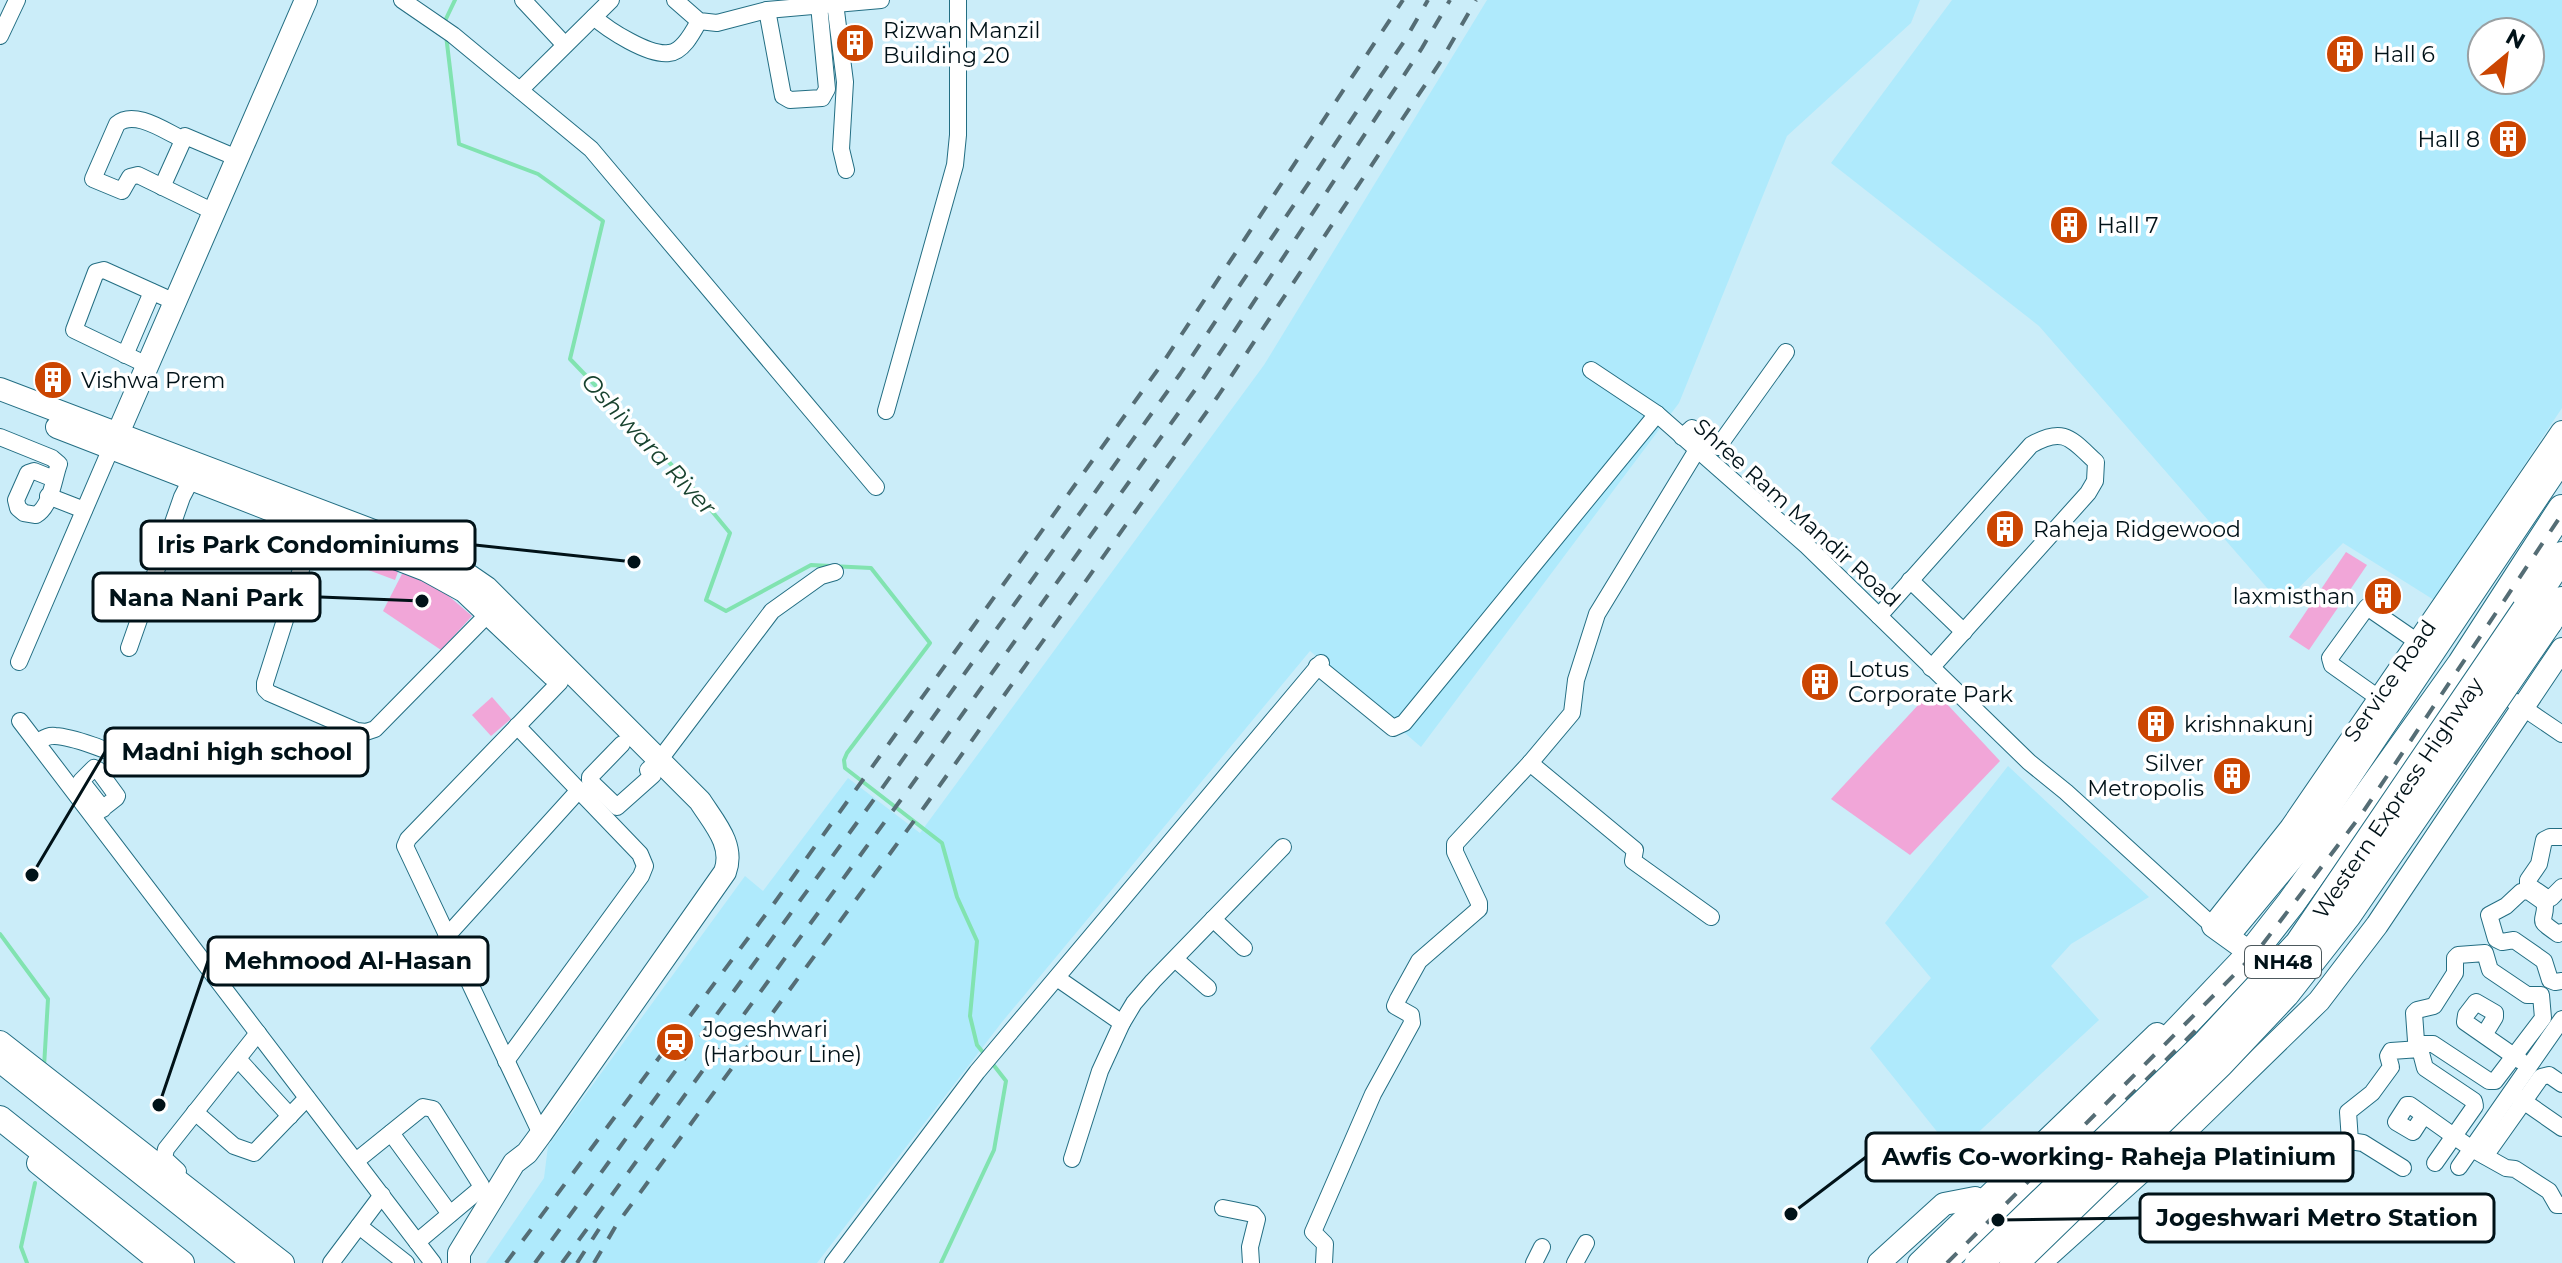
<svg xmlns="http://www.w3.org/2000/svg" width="2562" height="1263" viewBox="0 0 2562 1263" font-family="Montserrat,sans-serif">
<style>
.built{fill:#afeafc;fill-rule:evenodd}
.green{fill:#f1a6d8}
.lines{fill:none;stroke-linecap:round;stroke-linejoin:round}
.stream{stroke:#81e3b0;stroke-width:4}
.street-casing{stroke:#236e83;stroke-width:18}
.secondary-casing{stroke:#236e83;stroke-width:24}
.primary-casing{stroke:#236e83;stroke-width:26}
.highway-casing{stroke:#236e83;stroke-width:30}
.street{stroke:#fff;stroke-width:16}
.secondary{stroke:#fff;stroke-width:22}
.primary{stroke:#fff;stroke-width:24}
.highway{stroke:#fff;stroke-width:28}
.rail{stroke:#556d75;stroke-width:4;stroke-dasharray:14 14;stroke-linecap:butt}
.highway-bridge-casing{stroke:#236e83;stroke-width:30;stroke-linecap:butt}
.highway-bridge{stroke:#fff;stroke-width:28}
.labels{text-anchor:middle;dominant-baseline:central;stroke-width:7;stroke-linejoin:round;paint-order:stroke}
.shield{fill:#fff;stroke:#4d595d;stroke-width:2}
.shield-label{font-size:20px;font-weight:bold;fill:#011218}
.poi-label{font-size:22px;fill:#011218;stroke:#fff;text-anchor:start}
.street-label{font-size:22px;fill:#011218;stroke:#fff}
.water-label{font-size:24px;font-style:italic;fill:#19432f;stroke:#fff}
.leader{fill:none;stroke:#011218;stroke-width:3}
.callout-dot{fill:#011218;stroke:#fff;stroke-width:3}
.callout{fill:#fff;stroke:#011218;stroke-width:3}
.callout-label{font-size:24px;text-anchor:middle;font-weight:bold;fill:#011218}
</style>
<rect width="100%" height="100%" fill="#cbedf9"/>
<g class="built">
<polygon points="1487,0 1920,0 1911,23 1787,136 1679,403 1421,747 1310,651 1002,1022 817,1263 486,1263 544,1178 548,1146 745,876 763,891 848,778 920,833 1264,365"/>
<path d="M1952,0H2562V408L2434,600L2343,543L2282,605L2039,326L1831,163ZM2482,32H2530V80H2482Z"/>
<polygon points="2008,766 2149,897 2071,944 2051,966 2099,1020 1955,1154 1870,1048 1931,978 1885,923"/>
</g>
<g class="green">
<polygon points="322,525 404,556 395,580 312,549"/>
<polygon points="2346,552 2367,565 2309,650 2289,637"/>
<polygon points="404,570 444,592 472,616 441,650 383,611"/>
<polygon points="1933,689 2000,761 1910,855 1831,799"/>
<polygon points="492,697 511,719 491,736 472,715"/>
</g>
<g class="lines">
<g class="stream">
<polyline points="444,23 455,0"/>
<polyline points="446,35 459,144 538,174 603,221 570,359 687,481 730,533 706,600 726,611 811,565 871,568 930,643 847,753 844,760 845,768 942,843 957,897 977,941 970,1016 977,1045 986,1056"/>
<polyline points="0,934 48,999 44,1067"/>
<polyline points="27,1263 21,1247 35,1183"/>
<polyline points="941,1263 994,1150 1006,1081 992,1063"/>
</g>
<g class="street-casing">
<g id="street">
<polyline points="402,0 453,35 591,149 876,487"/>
<polyline points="523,0 565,45"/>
<polyline points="675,0 699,21 717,23 767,10 881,0"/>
<polyline points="835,3 845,82 841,149 846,170"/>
<polyline points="767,10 783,96 790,100 822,98 827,89 819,5"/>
<path d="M594,17C608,30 649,56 669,53C683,52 693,32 699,21"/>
<polyline points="0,36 17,0"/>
<polyline points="520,90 611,0"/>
<path d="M182,139C165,131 134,109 117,124L93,179L122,191L130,177L138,175L214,212"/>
<polyline points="162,187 185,136 237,158"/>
<polyline points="125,355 152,292"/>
<polyline points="147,365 74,330 96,272 104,270 175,302"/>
<polyline points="1591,370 1657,414 1807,546 2029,762 2066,792 2213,926"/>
<polyline points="886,411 955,165 958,135 958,0"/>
<path d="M0,437L52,458L59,464L58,467C53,483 50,507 36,515L24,513L18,508L16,500L28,473L34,471L54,479"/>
<polyline points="1682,437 1692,428 1718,447 1786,352"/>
<polyline points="48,496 84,510"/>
<polyline points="317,519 265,683 265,689 269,693 357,731 366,732 375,729 494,608"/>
<polyline points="1910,580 1964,632"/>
<path d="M1879,616L2031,445C2064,426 2071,439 2096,462L2095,481L2088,493L1931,668"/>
<polyline points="129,648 182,497 196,470"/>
<polyline points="19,662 111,448"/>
<polyline points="1317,666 1393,728 1404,723 1657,414"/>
<polyline points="2494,688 2562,734"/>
<polyline points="2387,704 2332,665 2330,658 2367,607 2425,647"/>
<polyline points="20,721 433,1263"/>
<path d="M37,742C43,739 48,735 55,736C78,737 125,758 148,767"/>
<polyline points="622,744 590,777 590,781 617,807 653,775"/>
<polyline points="1530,763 1635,850 1633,861 1711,917"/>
<polyline points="648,770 661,758 772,611 821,576 835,572"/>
<polyline points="93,816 116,798 117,796 98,770 94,768 81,781 103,809"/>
<polyline points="2562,837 2550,837 2544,840 2539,864 2528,880 2528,885 2547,898 2551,898 2562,887"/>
<polyline points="1213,919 1244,948"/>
<path d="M2562,932L2558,934C2534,917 2546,925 2545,903L2528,891L2521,892L2506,906L2489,915L2496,939L2502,942L2514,940L2544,961L2550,980L2555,982L2562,981"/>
<polyline points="446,937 579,790"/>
<polygon points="2485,953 2490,970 2527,995 2541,995 2543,1018 2495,1081 2489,1081 2433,1044 2420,1044 2416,1041 2414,1013 2417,1010 2434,1006 2455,973 2455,958 2458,955"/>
<polyline points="1175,959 1208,988"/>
<polyline points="1057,978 1122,1023 1100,1071 1072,1159"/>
<polyline points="1122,1023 1134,1003 1153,981 1283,847"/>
<polyline points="2484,1035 2495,1017 2495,1013 2476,1002 2466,1015 2465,1022 2521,1061"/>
<polyline points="238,1059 290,1116"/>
<polyline points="506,1061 641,876 645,866 640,854 517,726"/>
<polyline points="2516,1096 2562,1128"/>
<polyline points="195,1112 234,1146 254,1153 307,1098"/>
<polyline points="2424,1115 2413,1132 2396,1122 2407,1105 2410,1105 2472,1149 2506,1168 2515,1169 2549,1191 2557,1205 2562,1205"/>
<polyline points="391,1133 450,1214"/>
<polyline points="541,1134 405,846 408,839 560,682"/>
<polyline points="2485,1156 2541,1077 2549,1075 2562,1084"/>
<polyline points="356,1161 423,1107 433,1109 481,1185 479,1190 417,1242"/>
<polyline points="2459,1167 2562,1019"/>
<polyline points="2403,1168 2363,1143 2350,1141 2348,1112 2372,1093 2391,1067 2388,1056 2391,1051 2420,1049 2425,1068 2474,1101 2475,1106 2435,1163"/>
<polyline points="178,1171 164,1158 166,1149 258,1033"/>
<polyline points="1223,1208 1253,1214 1257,1219 1250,1247 1251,1263"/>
<polyline points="359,1226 406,1263"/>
<polyline points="331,1263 382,1195"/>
<polyline points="833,1263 977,1072 1321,663"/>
<polyline points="1324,1263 1325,1244 1313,1232 1373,1094 1412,1023 1411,1015 1395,1006 1398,999 1419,961 1479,909 1479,903 1455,852 1455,844 1530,763 1572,713 1576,680 1597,614 1697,450"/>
<polyline points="1534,1263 1542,1247"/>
<polyline points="1575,1263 1586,1243"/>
</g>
</g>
<g class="secondary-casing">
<g id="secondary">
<path d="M0,389L442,557L487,588L700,801C714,823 735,845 725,872L541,1134L527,1153L514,1163L459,1253V1263"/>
<polyline points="57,427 426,570 464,591 553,675"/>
<polyline points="112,447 306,0"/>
<polyline points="2228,936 2307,841 2562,461"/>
<polyline points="2263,962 2213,926 2291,828 2562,432"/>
<polyline points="0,1042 283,1263"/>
<polyline points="38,1163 161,1263"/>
<polyline points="1879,1263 1944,1204 1975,1198 1988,1205"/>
<polyline points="1919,1263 2157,1034"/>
<polyline points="2040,1263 2170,1146 2319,1001 2377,925 2562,649"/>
</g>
</g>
<g class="primary-casing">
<g id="primary">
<polyline points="0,1060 255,1263"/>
<polyline points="0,1118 182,1263"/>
</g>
</g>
<g class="highway-casing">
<g id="highway">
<polyline points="2526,610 2562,556"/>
<polyline points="2548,622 2562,601"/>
<polyline points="1941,1263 2132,1079 2251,954 2291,903 2461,665 2562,509"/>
</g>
</g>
<use href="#street" class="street"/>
<use href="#secondary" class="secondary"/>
<use href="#primary" class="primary"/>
<use href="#highway" class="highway"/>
<g class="rail">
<polyline points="2126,1100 2197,1029"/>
<polyline points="506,1263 775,902 1164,361 1403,0"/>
<polyline points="535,1263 875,798 1180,374 1405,40 1428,0"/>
<polyline points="562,1263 908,790 1200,383 1422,48 1450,0"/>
<polyline points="577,1263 599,1229"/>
<polyline points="594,1263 617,1224 925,806 1218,396 1441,61 1476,0"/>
<polyline points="1947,1263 2256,953 2361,815 2562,514"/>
</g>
<g class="highway-bridge-casing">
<g id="highway-bridge">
<polyline points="1979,1263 2206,1044 2299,944 2526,610"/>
<polyline points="2014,1263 2220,1063 2285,994 2347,915 2548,622"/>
</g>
</g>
<use href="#highway-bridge" class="highway-bridge"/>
</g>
<defs>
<g id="building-disc" transform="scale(2)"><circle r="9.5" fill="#cb4501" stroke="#fff"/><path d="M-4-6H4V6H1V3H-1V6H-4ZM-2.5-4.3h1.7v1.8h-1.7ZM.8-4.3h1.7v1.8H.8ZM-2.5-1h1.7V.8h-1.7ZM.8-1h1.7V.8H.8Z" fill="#fff"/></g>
<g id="station-disc" transform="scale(2)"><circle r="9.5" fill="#cb4501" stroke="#fff"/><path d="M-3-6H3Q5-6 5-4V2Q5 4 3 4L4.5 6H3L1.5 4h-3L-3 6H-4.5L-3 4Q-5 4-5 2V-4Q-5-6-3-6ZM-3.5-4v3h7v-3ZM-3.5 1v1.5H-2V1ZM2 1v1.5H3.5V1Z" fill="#fff"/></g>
</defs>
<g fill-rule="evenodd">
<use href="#building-disc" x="855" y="43"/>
<use href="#building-disc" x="2345" y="54"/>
<use href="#building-disc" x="2508" y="139"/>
<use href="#building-disc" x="2069" y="225"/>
<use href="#building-disc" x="53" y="380"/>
<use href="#building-disc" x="2005" y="529"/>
<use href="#building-disc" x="2383" y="596"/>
<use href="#building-disc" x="1820" y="682"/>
<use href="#building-disc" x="2156" y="724"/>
<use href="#building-disc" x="2232" y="776"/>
<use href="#station-disc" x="675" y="1042"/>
</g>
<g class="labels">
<rect class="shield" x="2245" y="946" width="76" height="32" rx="6"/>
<g class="shield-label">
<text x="2283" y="962">NH48</text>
</g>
<g class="poi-label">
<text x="883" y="30">Rizwan Manzil<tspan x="883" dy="25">Building 20</tspan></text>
<text x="2373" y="54">Hall 6</text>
<text x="2480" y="139" text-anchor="end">Hall 8</text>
<text x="2097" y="225">Hall 7</text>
<text x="81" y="380">Vishwa Prem</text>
<text x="2033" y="529">Raheja Ridgewood</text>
<text x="2355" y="596" text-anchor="end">laxmisthan</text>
<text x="1848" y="669">Lotus<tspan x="1848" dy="25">Corporate Park</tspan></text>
<text x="2184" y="724">krishnakunj</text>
<text x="2204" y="763" text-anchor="end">Silver<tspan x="2204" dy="25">Metropolis</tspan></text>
<text x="703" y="1029">Jogeshwari<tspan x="703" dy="25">(Harbour Line)</tspan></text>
</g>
<g class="street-label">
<text transform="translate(1797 513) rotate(42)">Shree Ram Mandir Road</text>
<text transform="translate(2390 681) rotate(-55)">Service Road</text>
<text transform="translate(2398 798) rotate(-56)">Western Express Highway</text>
</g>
<g class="water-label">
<text transform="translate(649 444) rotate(47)">Oshiwara River</text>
</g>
</g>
<path class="leader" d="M634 562L475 545M422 601L320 597M32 875L105 752M159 1105L208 961M1791 1214L1866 1157M1998 1220L2140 1218"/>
<g class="callout-dot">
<circle cx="634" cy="562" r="8"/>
<circle cx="422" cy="601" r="8"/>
<circle cx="32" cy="875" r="8"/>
<circle cx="159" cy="1105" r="8"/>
<circle cx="1791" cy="1214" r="8"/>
<circle cx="1998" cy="1220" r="8"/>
</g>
<g class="callout">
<rect x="141" y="521" width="334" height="48" rx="8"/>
<rect x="93" y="573" width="227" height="48" rx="8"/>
<rect x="105" y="728" width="263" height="48" rx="8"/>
<rect x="208" y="937" width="280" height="48" rx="8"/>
<rect x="1866" y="1133" width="487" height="48" rx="8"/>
<rect x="2140" y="1194" width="354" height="48" rx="8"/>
</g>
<g class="callout-label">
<text x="308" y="553">Iris Park Condominiums</text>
<text x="206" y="606">Nana Nani Park</text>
<text x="237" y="760">Madni high school</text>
<text x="348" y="969">Mehmood Al-Hasan</text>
<text x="2109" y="1165">Awfis Co-working- Raheja Platinium</text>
<text x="2317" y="1226">Jogeshwari Metro Station</text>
</g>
<g transform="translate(2506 56) rotate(29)"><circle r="38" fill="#ffffff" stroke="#99a0a3" stroke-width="2"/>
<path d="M0-6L14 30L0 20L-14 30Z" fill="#cb4501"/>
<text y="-12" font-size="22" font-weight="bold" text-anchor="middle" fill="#011218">N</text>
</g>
</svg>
